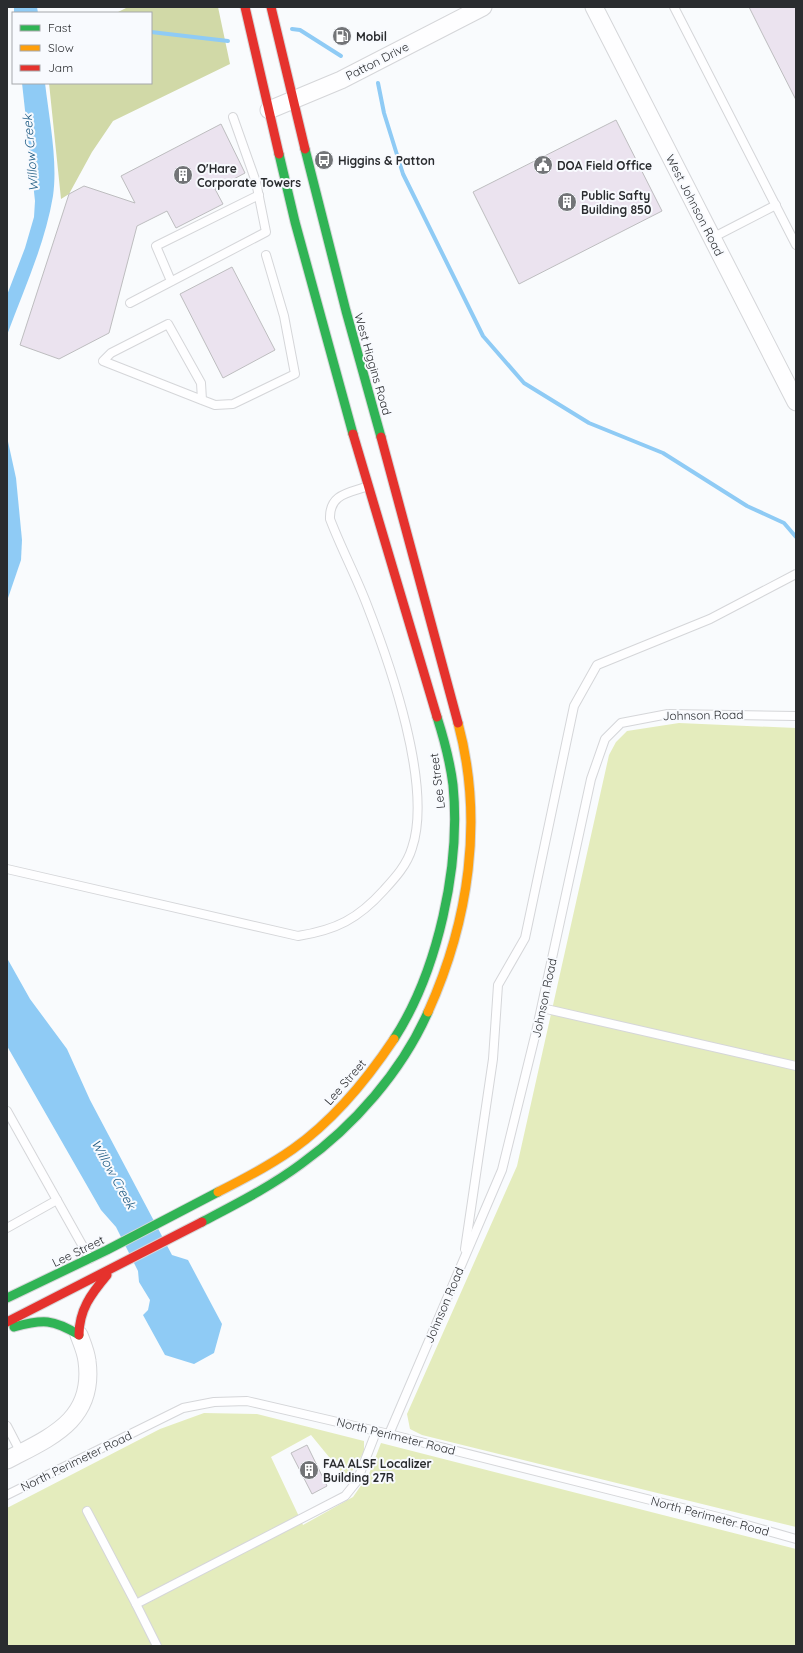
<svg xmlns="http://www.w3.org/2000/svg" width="803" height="1653" viewBox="0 0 803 1653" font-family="Quicksand,sans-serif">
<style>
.green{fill:#e4ecbd}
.forest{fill:#d1d9a7}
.water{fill:#8fcbf5}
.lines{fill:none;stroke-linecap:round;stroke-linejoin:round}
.stream{stroke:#8fcbf5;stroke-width:4}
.building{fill:#ebe3ef;stroke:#bdbdbf}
.lane-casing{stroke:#d5d6d9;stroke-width:10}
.street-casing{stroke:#d5d6d9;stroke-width:19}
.fast-casing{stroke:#d6d7d9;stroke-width:11}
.slow-casing{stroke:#d6d7d9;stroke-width:11}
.jam-casing{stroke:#d6d7d9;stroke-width:11}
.lane{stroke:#fefeff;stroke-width:8}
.street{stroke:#fefeff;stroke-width:17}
.fast{stroke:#30b455;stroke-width:9}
.slow{stroke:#ff9f0a;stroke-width:9}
.jam{stroke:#e5322d;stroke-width:9}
.labels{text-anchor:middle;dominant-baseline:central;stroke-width:4;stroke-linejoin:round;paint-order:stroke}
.poi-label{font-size:12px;font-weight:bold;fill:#2a2c2f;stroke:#f8fafe;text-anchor:start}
.street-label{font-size:12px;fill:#2a2c2f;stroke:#f8fafe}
.water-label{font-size:13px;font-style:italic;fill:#1d5a82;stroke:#f8fafe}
</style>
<rect width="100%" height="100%" fill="#f9fbfd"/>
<g class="green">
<polygon points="679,723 796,728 796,1527 422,1435 410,1429 407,1414 517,1166 609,755 616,742 627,731"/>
<polygon points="204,1413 257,1414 364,1441 364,1452 347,1479 311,1435 271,1457 303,1525 353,1497 369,1474 381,1443 796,1549 796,1646 7,1646 7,1508 160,1429"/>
</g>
<polygon class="forest" points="128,7 218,7 230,64 113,121 92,152 69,194 61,199 49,83 151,83 151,13 116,13"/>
<g class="water">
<polygon points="14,7 37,7 38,13 14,13"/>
<path d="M22,83H45C49,118 58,161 53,196C45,244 24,289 7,335V295L25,248L34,217L35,201Z"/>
<polygon points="7,437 16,478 22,540 21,560 7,601"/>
<polygon points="7,958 30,999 67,1049 90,1100 172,1255 188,1260 222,1324 214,1353 194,1364 165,1355 143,1315 148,1310 150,1300 139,1282 138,1271 116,1227 101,1210 7,1046"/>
</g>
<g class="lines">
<g class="stream">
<polyline points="292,29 300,30 341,56"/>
<polyline points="151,32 228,41"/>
<polyline points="378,83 384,113 403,174 483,336 524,383 589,423 663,453 747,506 784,523 796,537"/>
</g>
</g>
<g class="building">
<polygon points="749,7 796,7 796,100 764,37"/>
<polygon points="616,120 662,211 519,284 473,192"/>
<polygon points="221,124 245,173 215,189 223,204 176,228 167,211 137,226 109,333 59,359 20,345 69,194 84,186 135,203 121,176"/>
<polygon points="232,267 275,350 223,378 180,294"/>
<polygon points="307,1445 327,1486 312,1494 291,1453"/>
</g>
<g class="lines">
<g class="lane-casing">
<g id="lane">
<polyline points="674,7 796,245"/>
<polyline points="712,238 776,205"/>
<polyline points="171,281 156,246 259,195"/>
<polyline points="130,303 266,232 256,182 233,117"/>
<polyline points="202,400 201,383 168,324 111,353 103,361 202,400 215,405 233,404 295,374 284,316 266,255"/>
<path d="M7,869L298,936C336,930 358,919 384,890C395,878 407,865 412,848C433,786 390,664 367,605C356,576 341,548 330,519C329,495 347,493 366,487"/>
<polyline points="542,1008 796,1066"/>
<polyline points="7,1111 90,1259"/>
<polyline points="7,1228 57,1200"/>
<polyline points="465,1249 493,1059 498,985 525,938 574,706 597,665 710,619 796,574"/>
<polyline points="7,1426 21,1453"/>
<polyline points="389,1434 502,1170 536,1032 591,779 605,739 621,723 668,714 796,716"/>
<polyline points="7,1495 183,1408 214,1402 247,1401 389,1434 726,1519 796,1539"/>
<polyline points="87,1511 136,1604 345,1496 357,1481 376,1432"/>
<polyline points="136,1604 157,1646"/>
</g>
</g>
<g class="street-casing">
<g id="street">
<polyline points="594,7 796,402"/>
<polyline points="269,110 341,80 483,7"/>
<path d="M7,1460C51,1437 95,1420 87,1361C86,1352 82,1343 79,1335"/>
</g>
</g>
<g class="fast-casing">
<g id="fast">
<polyline points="305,149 346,311 381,437"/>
<polyline points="279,154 295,222 353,434"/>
<path d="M394,1039C438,971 461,865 453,785C450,761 444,739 437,717"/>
<path d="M202,1222C236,1204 270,1187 301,1164C354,1126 402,1071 428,1012"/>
<polyline points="7,1298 107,1250 218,1192"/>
<path d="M14,1327C43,1319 53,1319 79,1335"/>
</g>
</g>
<g class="slow-casing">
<g id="slow">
<path d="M428,1012C469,921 484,820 458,723"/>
<path d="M218,1192C244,1179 269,1166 293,1149C334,1120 366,1081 394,1039"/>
</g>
</g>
<g class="jam-casing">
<g id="jam">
<polyline points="245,7 279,154"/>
<polyline points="271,7 305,149"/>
<polyline points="353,434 437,717"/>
<polyline points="381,437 458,723"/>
<polyline points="7,1322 202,1222"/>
<path d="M79,1335C79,1310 91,1294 107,1275"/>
</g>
</g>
<use href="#lane" class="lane"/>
<use href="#street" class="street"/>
<use href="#fast" class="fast"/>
<use href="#slow" class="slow"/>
<use href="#jam" class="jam"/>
</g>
<defs>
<g id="fuel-disc" transform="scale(1)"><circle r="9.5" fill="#727477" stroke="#f8fafe"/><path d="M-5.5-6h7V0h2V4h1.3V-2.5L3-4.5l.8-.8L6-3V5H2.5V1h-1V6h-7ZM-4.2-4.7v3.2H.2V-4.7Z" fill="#fff"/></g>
<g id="bus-disc" transform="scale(1)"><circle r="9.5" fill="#727477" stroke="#f8fafe"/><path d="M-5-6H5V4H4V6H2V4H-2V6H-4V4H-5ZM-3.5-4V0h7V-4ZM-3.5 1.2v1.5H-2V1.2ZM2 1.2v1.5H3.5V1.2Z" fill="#fff"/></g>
<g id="civic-disc" transform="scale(1)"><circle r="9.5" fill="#727477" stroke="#f8fafe"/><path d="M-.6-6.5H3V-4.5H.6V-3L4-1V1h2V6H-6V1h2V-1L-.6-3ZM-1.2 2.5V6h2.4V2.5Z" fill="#fff"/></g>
<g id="building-disc" transform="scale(1)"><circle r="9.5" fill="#727477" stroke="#f8fafe"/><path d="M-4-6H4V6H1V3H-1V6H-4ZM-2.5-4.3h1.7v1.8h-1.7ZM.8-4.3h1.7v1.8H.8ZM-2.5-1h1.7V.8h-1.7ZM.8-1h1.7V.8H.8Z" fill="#fff"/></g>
</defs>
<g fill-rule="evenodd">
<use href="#fuel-disc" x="342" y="36"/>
<use href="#bus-disc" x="324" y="160"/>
<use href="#civic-disc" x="543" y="165"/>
<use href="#building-disc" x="183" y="175"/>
<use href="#building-disc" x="567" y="202"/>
<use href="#building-disc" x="309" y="1470"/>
</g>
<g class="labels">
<g class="poi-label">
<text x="356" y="36">Mobil</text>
<text x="338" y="160">Higgins &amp; Patton</text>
<text x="557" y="165">DOA Field Office</text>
<text x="197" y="168">O'Hare<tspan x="197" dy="14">Corporate Towers</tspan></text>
<text x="581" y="195">Public Safty<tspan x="581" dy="14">Building 850</tspan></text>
<text x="323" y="1463">FAA ALSF Localizer<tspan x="323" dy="14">Building 27R</tspan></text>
</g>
<g class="street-label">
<text transform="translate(377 61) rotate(-27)">Patton Drive</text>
<text transform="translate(695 205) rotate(63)">West Johnson Road</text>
<text transform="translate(373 364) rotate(74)">West Higgins Road</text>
<text transform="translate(703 715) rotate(-1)">Johnson Road</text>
<text transform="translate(437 781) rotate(-97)">Lee Street</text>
<text transform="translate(544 998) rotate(-78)">Johnson Road</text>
<text transform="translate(345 1082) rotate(-49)">Lee Street</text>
<text transform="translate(78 1251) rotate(-26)">Lee Street</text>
<text transform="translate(444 1305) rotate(-67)">Johnson Road</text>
<text transform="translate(396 1436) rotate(14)">North Perimeter Road</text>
<text transform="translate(76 1461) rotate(-26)">North Perimeter Road</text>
<text transform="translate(710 1516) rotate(15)">North Perimeter Road</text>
</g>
<g class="water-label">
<text transform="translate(30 153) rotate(-95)">Willow Creek</text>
<text transform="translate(114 1174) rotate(61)">Willow Creek</text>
</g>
</g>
<rect width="803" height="1653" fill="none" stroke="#2a2c2f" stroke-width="16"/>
<rect x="12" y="12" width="140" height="72" fill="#f8fafe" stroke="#a6a8ab"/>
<rect x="20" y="25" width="20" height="6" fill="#30b455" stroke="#a6a8ab"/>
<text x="48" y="32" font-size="12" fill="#2a2c2f">Fast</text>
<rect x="20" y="45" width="20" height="6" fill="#ff9f0a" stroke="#a6a8ab"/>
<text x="48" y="52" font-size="12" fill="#2a2c2f">Slow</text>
<rect x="20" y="65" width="20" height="6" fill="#e5322d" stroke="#a6a8ab"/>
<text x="48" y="72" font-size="12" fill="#2a2c2f">Jam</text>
</svg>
